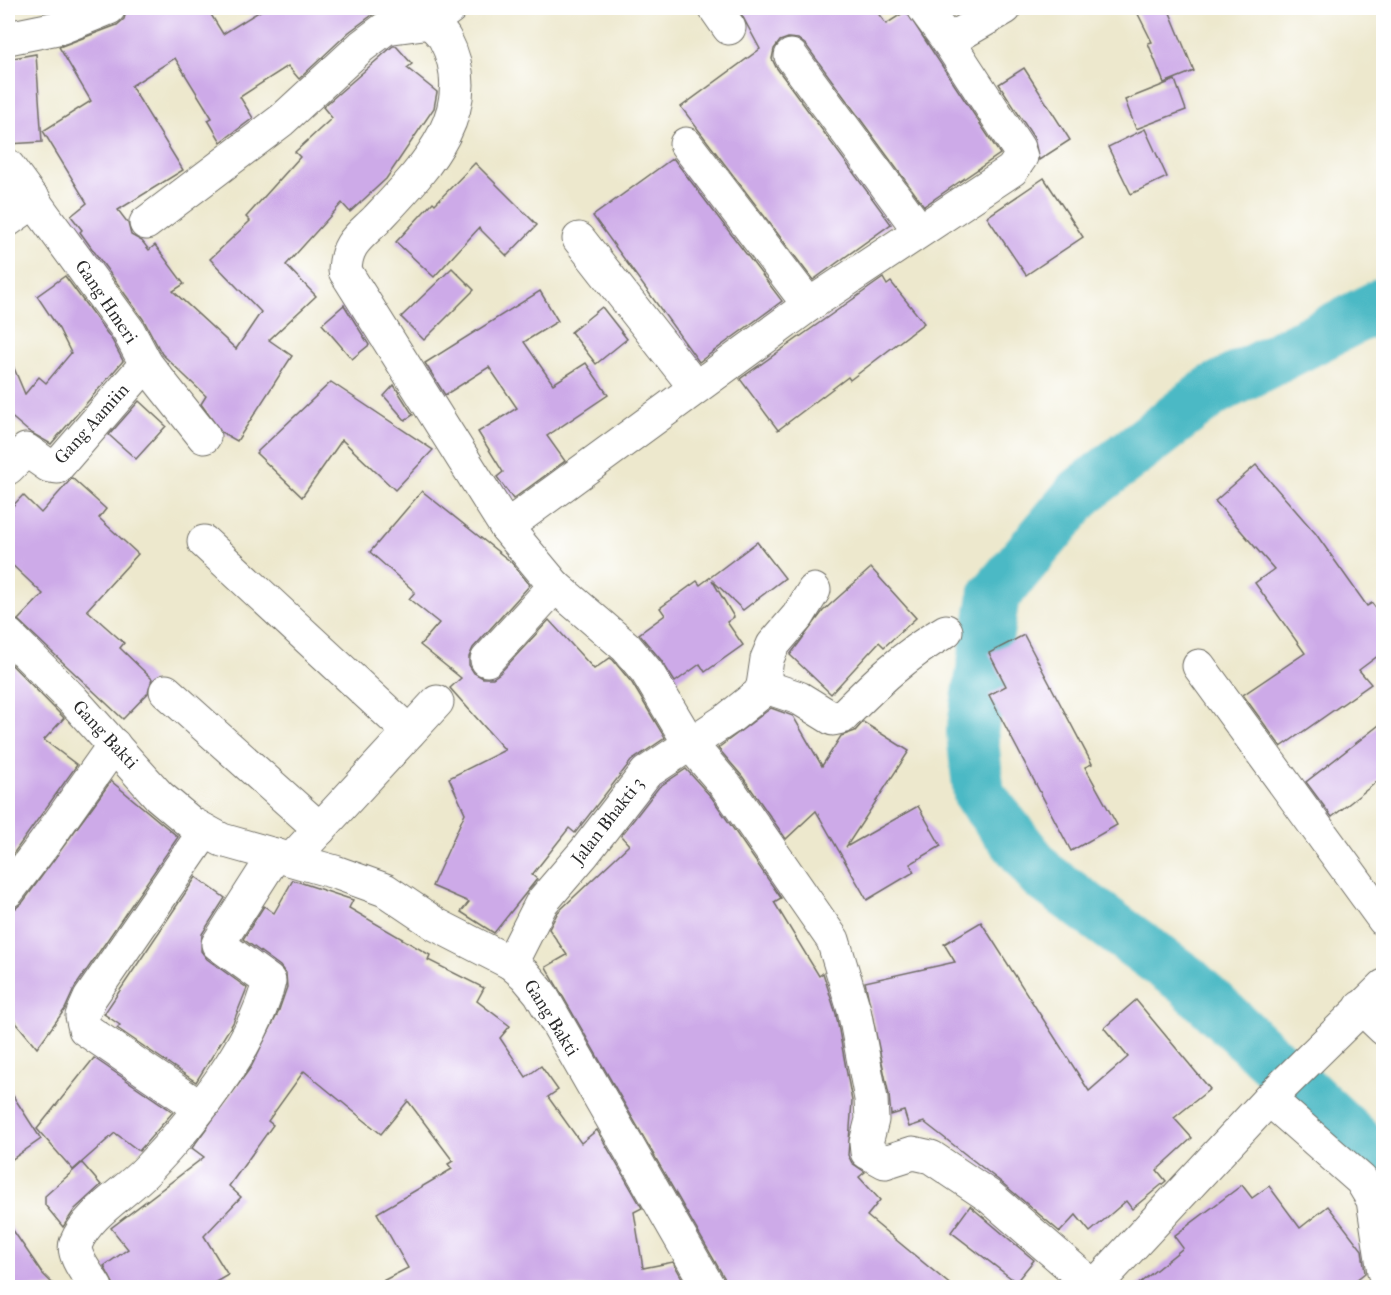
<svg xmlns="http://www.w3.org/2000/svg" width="1391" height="1295" viewBox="0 0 1391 1295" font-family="'IM FELL French Canon',serif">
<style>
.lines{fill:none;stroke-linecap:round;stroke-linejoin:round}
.river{stroke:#4bb9c5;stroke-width:52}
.building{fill:#cdaae8}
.minor-casing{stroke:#6f6d64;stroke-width:35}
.primary-casing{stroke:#6f6d64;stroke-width:35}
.minor{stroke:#fff;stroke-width:33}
.primary{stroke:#fff;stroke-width:33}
.labels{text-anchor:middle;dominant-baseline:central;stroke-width:6;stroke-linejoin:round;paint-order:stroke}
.street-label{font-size:18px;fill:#2b2b2b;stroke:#fff}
</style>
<rect width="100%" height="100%" fill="#fff"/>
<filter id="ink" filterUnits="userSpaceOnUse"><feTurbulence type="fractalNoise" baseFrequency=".0167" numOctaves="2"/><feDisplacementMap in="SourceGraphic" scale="12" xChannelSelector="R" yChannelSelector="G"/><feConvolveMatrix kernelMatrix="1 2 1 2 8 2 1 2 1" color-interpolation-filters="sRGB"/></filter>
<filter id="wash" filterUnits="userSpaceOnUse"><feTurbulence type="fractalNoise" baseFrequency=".008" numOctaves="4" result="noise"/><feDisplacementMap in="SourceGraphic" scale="24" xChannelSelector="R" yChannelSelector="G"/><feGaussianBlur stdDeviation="1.35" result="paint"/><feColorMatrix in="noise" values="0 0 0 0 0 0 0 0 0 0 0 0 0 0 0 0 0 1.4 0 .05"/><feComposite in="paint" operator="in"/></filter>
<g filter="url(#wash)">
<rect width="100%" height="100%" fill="#ede8cd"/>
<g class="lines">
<polyline class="river" points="1384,303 1212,391 1081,492 994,596 972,732 979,795 1042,875 1186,980 1384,1166"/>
</g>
<g id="blocks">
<g class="building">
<polygon points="127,8 207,8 223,34 265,8 398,8 375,13 349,32 299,79 288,66 240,97 253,118 221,142 208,120 212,118 175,58 131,86 183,170 118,210 128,223 131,235 142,241 149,250 155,245 184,284 173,291 236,349 261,312 210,259 250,221 246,217 300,157 295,152 332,118 323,107 393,46 396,46 412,64 407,68 437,92 434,108 386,179 350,212 342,203 286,265 316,296 269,340 292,356 237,441 221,432 201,404 206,396 162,354 143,319 80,232 82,230 71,216 87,203 43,131 91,101 59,47 117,25 124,19"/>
<polygon points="738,8 874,8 886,24 906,11 1000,154 924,206 806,45 798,39 788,38 780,41 774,49 772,59 776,67 891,224 813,280 681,107 760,49"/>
<polygon points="1135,8 1168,8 1194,71 1164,83 1148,43 1152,42"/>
<polygon points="36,54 42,142 8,144 8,59"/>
<polygon points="1024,68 1070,140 1039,160 1034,138 999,84"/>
<polygon points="1175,80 1186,110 1136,129 1125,100"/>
<polygon points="1145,129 1167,177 1131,194 1108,147"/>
<polygon points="673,158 782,301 699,362 593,216"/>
<polygon points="475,163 537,225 507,256 479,228 434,277 396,242 433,202 435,204"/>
<polygon points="1044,178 1083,237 1026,275 987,217"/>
<polygon points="452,268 474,290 424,340 401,317"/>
<polygon points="65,276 112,340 123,361 51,444 28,431 8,414 8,354 25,394 39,377 46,383 71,353 59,329 37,296"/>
<polygon points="883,278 887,285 891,282 924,323 850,380 848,377 778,430 740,379"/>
<polygon points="540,291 558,321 524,342 553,384 586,363 608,395 547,436 565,461 513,499 497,477 503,472 478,432 517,408 489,367 445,395 425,363"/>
<polygon points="344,305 369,345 352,359 322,324"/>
<polygon points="602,307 627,339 596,364 571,332"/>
<polygon points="331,382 433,450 395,490 342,440 302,497 256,453"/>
<polygon points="394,385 413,415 405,420 384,396"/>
<polygon points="139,401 166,426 136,459 109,435"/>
<polygon points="1256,465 1316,534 1367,606 1372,603 1383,618 1383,652 1359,670 1371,684 1281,747 1243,695 1305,653 1255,583 1274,569 1215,501"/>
<polygon points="72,478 106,509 99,518 138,554 87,610 124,643 120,648 152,679 148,693 123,719 18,620 43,594 8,561 8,511 23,495 41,513"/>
<polygon points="422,491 511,562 530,585 473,648 469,657 469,665 474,673 483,678 493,678 500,673 549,620 594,669 610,658 613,660 632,683 665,738 631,761 575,833 569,828 532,875 537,879 494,933 461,912 469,902 432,886 465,813 449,778 505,750 450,688 461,678 420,645 439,623 409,599 415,592 370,552"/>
<polygon points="757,542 785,578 743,610 712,580 734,617 727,622 743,645 705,672 700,664 675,682 661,660 639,634 665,615 660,608 697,581 700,585"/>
<polygon points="871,568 916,618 884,647 879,642 831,694 790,655 823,611"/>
<polygon points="1024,635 1092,764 1085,767 1117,825 1071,851 989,695 1006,686 989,653"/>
<polygon points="8,661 64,718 44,740 77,765 8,861"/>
<polygon points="771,708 793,716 822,766 841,736 855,731 863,722 909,751 846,847 918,806 941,846 910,864 914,872 867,900 816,811 786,839 742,776 718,748"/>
<polygon points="1383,722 1383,777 1332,817 1306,782"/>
<polygon points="686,769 712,798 781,898 774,902 819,976 823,973 836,1014 852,1101 848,1155 852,1163 865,1172 859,1177 880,1200 867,1216 953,1287 728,1287 725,1279 546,967 567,955 549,929 558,912 629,845 621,836 659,787"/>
<polygon points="111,781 178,837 75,987 65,1009 37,1048 8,1013 8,909 16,908 23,902"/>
<polygon points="196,877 225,898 202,934 201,951 207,959 247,988 233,1023 196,1082 117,1028 120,1025 104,1014"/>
<polygon points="293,880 353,900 349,908 430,955 428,960 484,988 477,1001 510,1026 500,1038 526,1077 541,1066 558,1090 548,1097 581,1143 597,1130 642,1208 634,1212 643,1268 673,1262 687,1287 371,1287 408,1268 377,1213 452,1169 448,1164 453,1161 408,1101 381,1134 304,1071 268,1121 273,1125 229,1186 241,1197 204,1236 228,1275 207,1287 115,1287 104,1266 128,1249 111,1228 204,1157 192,1148 251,1067 278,1013 287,987 286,974 280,966 243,939 264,906 274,913"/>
<polygon points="981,922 1089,1091 1128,1057 1104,1028 1136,1000 1210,1089 1174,1118 1192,1138 1157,1170 1166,1181 1132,1209 1126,1201 1090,1232 1076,1215 1060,1232 1001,1182 924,1122 909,1127 904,1111 891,1115 889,1095 865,982 955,962 944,944"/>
<polygon points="94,1058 173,1112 139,1151 115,1133 73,1170 37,1129"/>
<polygon points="8,1088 41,1139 8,1162"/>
<polygon points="82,1163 101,1185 75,1209 63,1227 45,1205 45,1196"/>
<polygon points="1242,1185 1252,1198 1269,1186 1300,1228 1328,1206 1362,1250 1365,1273 1347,1287 1135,1287 1183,1248 1174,1236"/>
<polygon points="970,1206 1034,1260 1016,1282 951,1232"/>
<polygon points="8,1223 43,1274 56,1287 8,1287"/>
</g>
</g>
</g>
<g filter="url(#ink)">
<use href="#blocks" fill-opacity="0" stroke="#6f6d64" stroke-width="1.5"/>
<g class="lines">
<g class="minor-casing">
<g id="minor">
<polyline points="715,8 729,28"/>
<polyline points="924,8 948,41"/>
<path d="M431,22C435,28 442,33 445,39C483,111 422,171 377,219C359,237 346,243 345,271L506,527L555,586L626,647L647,672L690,744L727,787L833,940L854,1010L871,1099L872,1120L866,1143L867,1152L885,1162L913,1153L931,1157L989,1196L1094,1287"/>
<polyline points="8,38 62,27 109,8"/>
<polyline points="791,56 919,230"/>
<polyline points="686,144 809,305"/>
<polyline points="8,166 128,330 146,364 204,437"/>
<polyline points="8,220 35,201"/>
<polyline points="146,223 282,120 362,46 386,28 431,22 450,8"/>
<polyline points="579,239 695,387"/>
<polyline points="8,468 26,450 49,466 57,467 146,364"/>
<polyline points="506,527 809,305 1012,170 1021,157 1018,148 948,41 1005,8"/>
<polyline points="204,542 409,732"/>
<polyline points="8,635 72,699 159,796 191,823 222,840 335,872 385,890 437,925 511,963 525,975 540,993 709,1288"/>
<polyline points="487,660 555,586"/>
<polyline points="1199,666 1384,920"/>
<path d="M763,686L799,698L833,719L842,717C876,683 903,656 946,631"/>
<polyline points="166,691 320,829"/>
<polyline points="292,859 437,702"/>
<polyline points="8,891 44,844 114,745"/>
<polyline points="511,963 542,902 584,853 646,773 729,718 759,694 763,686 767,659 773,645 798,616 814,590"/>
<polyline points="1361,1007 1384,1029"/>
<polyline points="1269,1099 1361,1180 1373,1200 1384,1272"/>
<polyline points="189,1100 85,1029 82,1016 90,998 205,831"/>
<path d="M96,1288C90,1277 71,1255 76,1243C88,1213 124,1194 146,1171C192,1123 254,1046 269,981L218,944L275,855"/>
</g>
</g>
<g class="primary-casing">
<polyline id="primary" points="1093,1288 1269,1099 1384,986"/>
</g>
<use href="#minor" class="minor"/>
<use href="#primary" class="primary"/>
</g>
</g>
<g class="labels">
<g class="street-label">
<text transform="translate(106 302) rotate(56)">Gang Hmeri</text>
<text transform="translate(92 424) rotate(-48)">Gang Aamiin</text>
<text transform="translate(105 735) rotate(47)">Gang Bakti</text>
<text transform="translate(608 821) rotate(-52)">Jalan Bhakti 3</text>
<text transform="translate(551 1018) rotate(58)">Gang Bakti</text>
</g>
</g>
<rect width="1391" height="1295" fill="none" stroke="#fff" stroke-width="30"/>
</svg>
